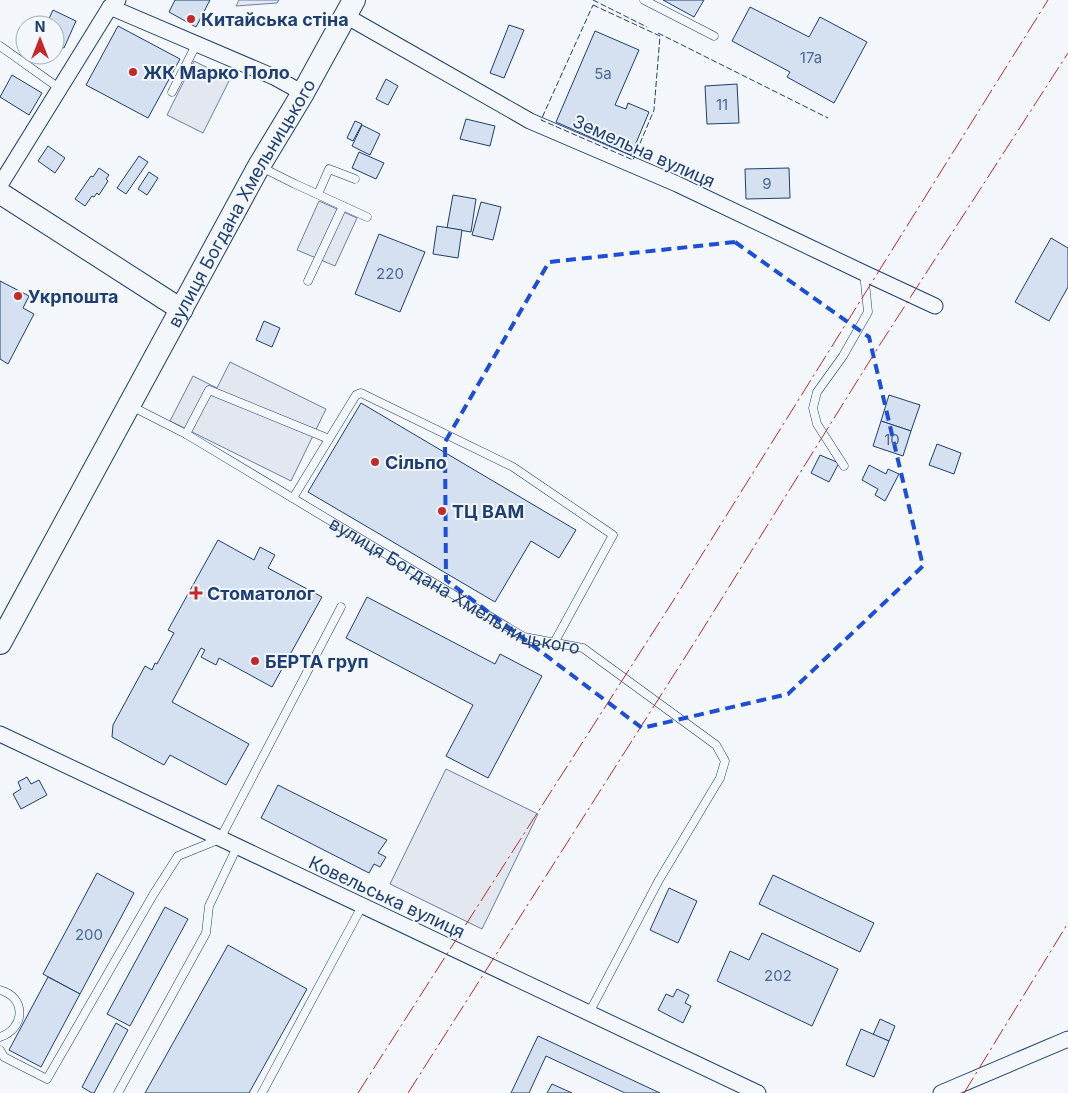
<svg xmlns="http://www.w3.org/2000/svg" width="1068" height="1093" viewBox="0 0 1068 1093" font-family="Inter,sans-serif">
<style>
.green{fill:#e3e9f0;stroke:#687fa3}
.parking{fill:#e3e8f0;stroke:#687fa3}
.building{fill:#d5e0f0;stroke:#1d3f73}
.lines{fill:none;stroke-linecap:round;stroke-linejoin:round}
.service-casing{stroke:#1d3f73;stroke-width:9}
.minor-casing{stroke:#1d3f73;stroke-width:17}
.secondary-casing{stroke:#1d3f73;stroke-width:23}
.primary-casing{stroke:#1d3f73;stroke-width:24}
.service{stroke:#f4f7fb;stroke-width:8}
.minor{stroke:#f4f7fb;stroke-width:15}
.secondary{stroke:#f4f7fb;stroke-width:21}
.primary{stroke:#f4f7fb;stroke-width:22}
.fence{stroke:#1d3f73;stroke-width:1;stroke-dasharray:6 2.5;stroke-linecap:butt}
.power{stroke:#c62828;stroke-width:1;stroke-dasharray:18 4 2.5 4;stroke-linecap:butt}
.marked{fill:none;stroke:#1d4ed8;stroke-width:4;stroke-dasharray:10 6;stroke-linejoin:round}
.poi-dot{fill:#c62828;stroke:#f4f7fb;stroke-width:2}
.labels{text-anchor:middle;dominant-baseline:central;stroke-width:4;stroke-linejoin:round;paint-order:stroke}
.number-label{font-size:15px;fill:#4b6792}
.poi-label{font-size:18px;font-weight:bold;fill:#1d3f73;stroke:#f4f7fb;text-anchor:start}
.street-label{font-size:18px;fill:#1d3f73;stroke:#f4f7fb}
</style>
<rect width="100%" height="100%" fill="#f4f7fb"/>
<polygon class="green" points="239,0 279,0 277,3 236,6"/>
<g class="parking">
<polygon points="194,61 230,79 203,133 167,115"/>
<polygon points="319,201 357,218 335,266 297,250"/>
<polygon points="230,362 326,409 291,481 170,421 193,376 217,388"/>
<polygon points="446,769 538,814 482,929 390,884"/>
</g>
<g class="building">
<polygon points="175,0 210,0 196,27 169,12"/>
<polygon points="663,0 704,0 694,17"/>
<polygon points="750,7 809,37 820,17 867,42 834,103 787,77 790,72 732,41"/>
<polygon points="53,10 76,21 64,48 55,44 55,25 46,25"/>
<polygon points="509,25 524,30 504,78 490,73"/>
<polygon points="118,26 180,59 148,118 86,85"/>
<polygon points="595,31 639,50 615,105 626,109 628,103 649,112 631,155 556,122"/>
<polygon points="12,75 42,93 29,115 0,97"/>
<polygon points="386,79 398,86 388,105 376,99"/>
<polygon points="737,84 739,123 707,124 705,86"/>
<polygon points="466,119 495,126 490,146 460,139"/>
<polygon points="355,121 362,124 353,141 347,138"/>
<polygon points="362,125 380,134 370,155 352,146"/>
<polygon points="48,146 65,158 55,173 38,161"/>
<polygon points="359,152 384,163 376,179 352,168"/>
<polygon points="139,156 148,162 126,194 117,188"/>
<polygon points="99,168 109,175 106,179 108,181 99,195 97,193 94,197 92,196 85,206 75,199 91,176 93,177"/>
<polygon points="789,168 790,198 746,199 745,169"/>
<polygon points="149,172 158,178 147,195 138,189"/>
<polygon points="453,195 476,199 471,232 447,228"/>
<polygon points="481,202 501,207 493,240 472,235"/>
<polygon points="437,226 462,230 458,258 433,254"/>
<polygon points="379,234 425,252 400,312 355,294"/>
<polygon points="1051,238 1068,248 1068,287 1049,321 1015,302"/>
<polygon points="0,281 29,296 23,308 34,314 8,364 0,359"/>
<polygon points="264,321 280,328 272,347 256,340"/>
<polygon points="889,395 920,405 911,431 881,421"/>
<polygon points="361,403 576,530 559,558 531,541 495,602 308,492"/>
<polygon points="881,421 911,431 903,456 873,446"/>
<polygon points="937,444 961,453 954,474 929,465"/>
<polygon points="820,455 839,463 829,482 811,473"/>
<polygon points="869,465 886,474 888,469 899,474 885,501 875,495 878,489 862,480"/>
<polygon points="218,540 254,560 260,547 275,555 268,568 322,597 272,687 219,658 216,665 201,657 205,650 201,648 172,702 249,744 226,785 170,755 164,765 112,737 113,725 145,666 152,670 155,663 157,664 174,633 168,630"/>
<polygon points="367,597 495,664 500,654 542,676 488,778 446,756 473,705 346,638"/>
<polygon points="27,777 31,784 39,780 47,795 21,809 13,794 21,789 18,782"/>
<polygon points="278,785 387,840 378,853 386,857 380,867 374,864 369,873 261,818"/>
<polygon points="97,873 134,893 80,994 43,974"/>
<polygon points="773,875 874,923 860,952 759,904"/>
<polygon points="669,888 697,901 678,943 650,930"/>
<polygon points="165,907 188,919 130,1026 107,1014"/>
<polygon points="762,933 838,969 812,1026 717,981 730,951 749,960"/>
<polygon points="228,945 307,989 249,1093 145,1093"/>
<polygon points="48,977 80,994 41,1067 9,1050"/>
<polygon points="677,989 689,995 685,1003 691,1006 683,1023 658,1010 666,994 673,997"/>
<polygon points="880,1019 895,1026 889,1041 873,1035"/>
<polygon points="116,1023 128,1030 94,1093 92,1093 82,1087"/>
<polygon points="861,1029 889,1041 874,1077 846,1065"/>
<polygon points="538,1036 660,1093 625,1093 546,1056 529,1093 511,1093"/>
<polygon points="552,1084 572,1093 547,1093"/>
</g>
<g class="lines">
<g class="service-casing">
<g id="service">
<polyline points="644,0 714,36"/>
<polyline points="0,46 59,88"/>
<polyline points="172,92 197,43"/>
<polyline points="261,167 295,184 367,217"/>
<polyline points="318,194 329,169 355,179"/>
<polyline points="308,281 343,206"/>
<path id="s1" d="M131,406L186,434L524,637L583,648L716,745L725,761L720,778L659,880L589,1013"/>
<polyline points="186,434 209,390 329,439"/>
<polyline points="844,466 817,424 813,408 817,392 843,356 868,312 864,273"/>
<polyline points="293,498 356,395 361,393 513,467 613,535 554,643"/>
<path d="M0,990C27,997 25,1029 0,1037"/>
<polyline points="0,1050 4,1057 47,1079 153,895 178,856 220,839 341,607"/>
<polyline points="118,1093 206,933 209,906 237,847"/>
<polyline points="262,1093 362,906"/>
</g>
</g>
<g class="minor-casing">
<g id="minor">
<polyline points="110,7 274,77 303,93"/>
<polyline points="346,16 530,121 677,184 864,273 935,306"/>
<polyline points="0,185 110,7 118,0"/>
<polyline points="0,734 758,1093"/>
<polyline points="941,1093 1068,1039"/>
</g>
</g>
<g class="secondary-casing">
<polyline id="secondary" points="0,193 182,310"/>
</g>
<g class="primary-casing">
<g id="primary">
<path id="s2" d="M0,643L259,166L303,93L354,0"/>
</g>
</g>
<use href="#service" class="service"/>
<use href="#minor" class="minor"/>
<use href="#secondary" class="secondary"/>
<use href="#primary" class="primary"/>
<g class="fence">
<polyline points="593,0 647,27"/>
<polygon points="593,5 660,36 654,110 633,160 541,120"/>
<polyline points="658,33 828,118"/>
</g>
<g class="power">
<polyline points="358,1093 673,601 1048,0"/>
<polyline points="408,1093 696,640 879,346 1068,53"/>
<polyline points="964,1093 1068,923"/>
</g>
</g>
<path class="marked" d="M735,242L869,337L923,566L788,694L642,728L446,580L445,442L549,262Z"/>
<g class="poi-dot">
<circle cx="191" cy="19" r="5"/>
<circle cx="133" cy="72" r="5"/>
<circle cx="18" cy="296" r="5"/>
<circle cx="375" cy="462" r="5"/>
<circle cx="442" cy="511" r="5"/>
<path d="M193.5 585.5h5v5h5v5h-5v5h-5v-5h-5v-5h5z"/>
<circle cx="255" cy="661" r="5"/>
</g>
<g class="labels">
<g class="number-label">
<text x="811" y="57">17а</text>
<text x="603" y="73">5а</text>
<text x="722" y="104">11</text>
<text x="767" y="183">9</text>
<text x="390" y="273">220</text>
<text x="892" y="439">10</text>
<text x="89" y="934">200</text>
<text x="778" y="975">202</text>
</g>
<g class="poi-label">
<text x="201" y="19">Китайська стіна</text>
<text x="143" y="72">ЖК Марко Поло</text>
<text x="28" y="296">Укрпошта</text>
<text x="385" y="462">Сільпо</text>
<text x="452" y="511">ТЦ ВАМ</text>
<text x="207" y="593">Стоматолог</text>
<text x="265" y="661">БЕРТА груп</text>
</g>
<g class="street-label">
<text transform="translate(644 151) rotate(24)">Земельна вулиця</text>
<text stroke="none"><textPath href="#s2" startOffset="502">вулиця Богдана Хмельницького</textPath></text>
<text stroke="none"><textPath href="#s1" startOffset="372">вулиця Богдана Хмельницького</textPath></text>
<text transform="translate(387 897) rotate(25)">Ковельська вулиця</text>
</g>
</g>
<g transform="translate(40 40)"><circle r="24" fill="#f4f7fb" stroke="#9eadc5"/>
<path d="M0-4L9 19L0 12L-9 19Z" fill="#c62828"/>
<text y="-8" font-size="14" font-weight="bold" text-anchor="middle" fill="#1d3f73">N</text>
</g>
</svg>
